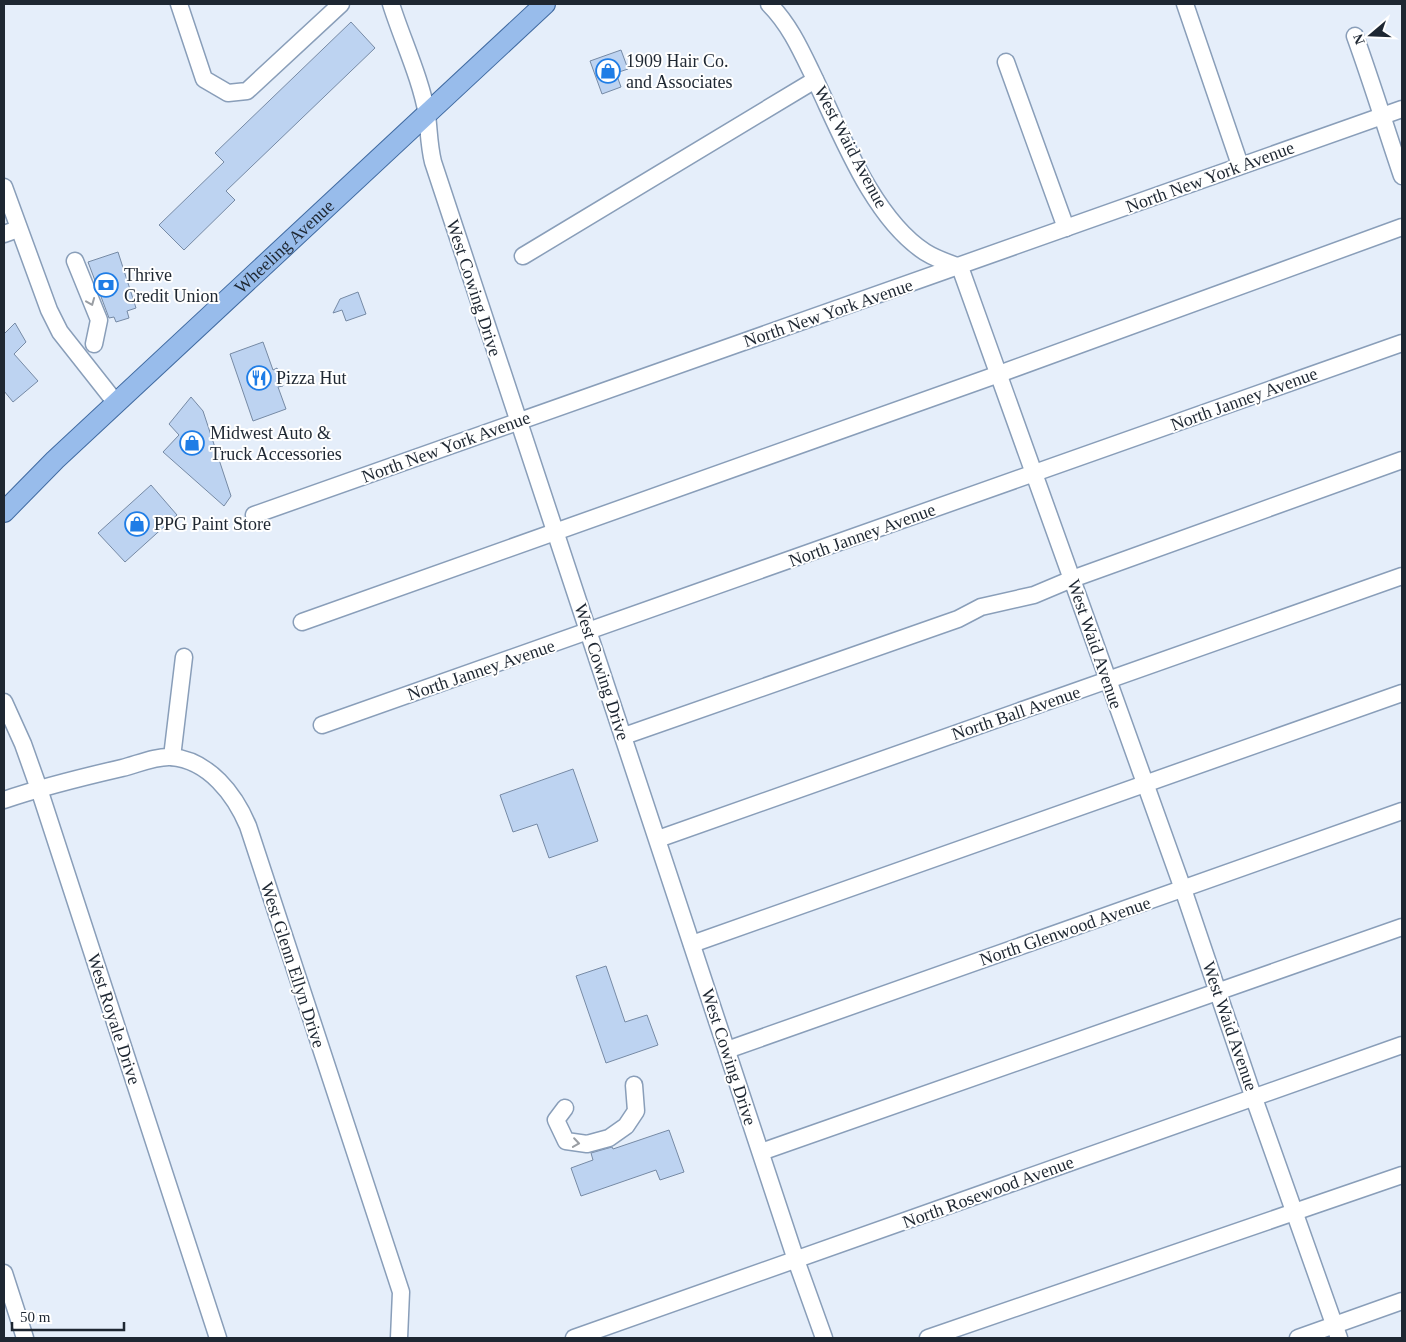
<svg xmlns="http://www.w3.org/2000/svg" width="1406" height="1342" viewBox="0 0 1406 1342" font-family="'Times New Roman',serif">
<style>
.building{fill:#bdd3f1;stroke:#768aa5}
.lines{fill:none;stroke-linecap:round;stroke-linejoin:round}
.minor-casing{stroke:#899eb9;stroke-width:19}
.major-casing{stroke:#416ba2;stroke-width:22}
.minor{stroke:#fff;stroke-width:16}
.major{stroke:#98bceb;stroke-width:20}
.oneway{stroke:#9a9ea3}
.labels{text-anchor:middle;dominant-baseline:central;stroke-width:4;stroke-linejoin:round;paint-order:stroke}
.poi-label{font-size:18px;fill:#1e2732;stroke:#fff;text-anchor:start}
.street-label{font-size:18px;fill:#1e2732;stroke:#fff}
</style>
<rect width="100%" height="100%" fill="#e5eefa"/>
<g class="building">
<polygon points="351,22 375,48 226,191 235,200 184,250 159,225 224,162 215,153"/>
<polygon points="621,50 628,69 616,73 621,87 602,94 590,61"/>
<polygon points="118,252 136,308 127,311 129,318 116,322 114,317 109,318 88,262"/>
<polygon points="358,292 366,314 346,321 342,310 333,313 340,299"/>
<polygon points="15,323 26,342 14,354 38,381 13,402 4,391 4,334"/>
<polygon points="263,342 273,370 277,368 283,386 278,387 286,409 253,421 230,354"/>
<polygon points="191,397 203,411 231,496 224,506 163,452 179,435 169,424"/>
<polygon points="151,485 177,515 125,562 98,533"/>
<polygon points="573,769 598,841 549,858 537,824 513,832 500,795"/>
<polygon points="606,966 625,1022 647,1015 658,1045 606,1063 576,976"/>
<polygon points="669,1130 684,1172 660,1180 656,1170 581,1196 571,1168 593,1160 591,1153 612,1147 613,1149"/>
</g>
<g class="lines">
<g class="minor-casing">
<g id="minor">
<polyline points="179,4 204,79 228,93 247,91 341,4"/>
<path d="M391,4C402,39 421,79 427,115C429,131 429,146 433,162L796,1260L824,1338"/>
<path d="M769,4C788,23 799,46 811,71C839,128 871,217 925,252C936,259 948,263 960,267L1183,889L1250,1087L1339,1338"/>
<polyline points="1185,4 1240,165"/>
<path d="M1355,36C1372,83 1386,129 1402,176"/>
<polyline points="1006,62 1066,228"/>
<polyline points="4,187 49,310 60,332 116,403"/>
<polyline points="4,234 18,229"/>
<polyline points="523,256 815,80"/>
<polyline points="75,261 99,320 94,344"/>
<polyline points="254,515 1402,109"/>
<polyline points="302,622 999,374 1402,227"/>
<polyline points="4,702 23,744 39,789 218,1338"/>
<polyline points="322,725 1402,343"/>
<polyline points="624,736 958,619 981,607 1034,595 1072,579 1402,460"/>
<polyline points="172,757 184,657"/>
<path d="M4,800C42,787 83,777 122,768C138,764 156,756 171,757C209,760 235,795 248,826L401,1292L399,1338"/>
<polyline points="658,839 1402,576"/>
<polyline points="692,944 1402,693"/>
<polyline points="727,1050 1402,811"/>
<polyline points="565,1108 556,1120 566,1141 587,1144 609,1138 626,1126 636,1111 634,1085"/>
<polyline points="761,1152 1402,927"/>
<polyline points="4,1273 25,1338"/>
<polyline points="574,1338 1402,1045"/>
<polyline points="928,1338 1402,1175"/>
<polyline points="1298,1338 1402,1301"/>
</g>
</g>
<g class="major-casing">
<g id="major">
<path id="s1" d="M4,512L55,460L545,4"/>
</g>
</g>
<use href="#minor" class="minor"/>
<use href="#major" class="major"/>
</g>
<defs><path id="oneway-chevron" d="M-2-3.5L2.5 0L-2 3.5" fill="none" stroke-width="1.6" stroke-linecap="round" stroke-linejoin="round" transform="scale(1.25)"/></defs>
<g class="oneway">
<use href="#oneway-chevron" transform="translate(91 302) rotate(68)"/>
<use href="#oneway-chevron" transform="translate(576 1143) rotate(8)"/>
</g>
<defs>
<g id="shop-ring" transform="scale(1.25)"><circle r="9.5" fill="#fff" stroke="#1f7de6" stroke-width="1.5"/><path d="M-5-2.5h2.3a2.7 3.5 0 0 1 5.4 0H5L5.5 6h-11ZM-1.5-2.5h3a1.5 2.3 0 0 0-3 0Z" fill="#1f7de6"/></g>
<g id="bank-ring" transform="scale(1.25)"><circle r="9.5" fill="#fff" stroke="#1f7de6" stroke-width="1.5"/><path d="M-6-4H6V4H-6ZM0-2.3a2.3 2.3 0 1 0 0 4.6a2.3 2.3 0 1 0 0-4.6Z" fill="#1f7de6"/></g>
<g id="restaurant-ring" transform="scale(1.25)"><circle r="9.5" fill="#fff" stroke="#1f7de6" stroke-width="1.5"/><path d="M-5-6h1v4h1v-4h1v4h1v-4h1v5L-1.5 .5V6h-2V.5L-5-1ZM5-6V6H3V1.5H1.5Q1.5-4 5-6Z" fill="#1f7de6"/></g>
</defs>
<g fill-rule="evenodd">
<use href="#shop-ring" x="608" y="71"/>
<use href="#bank-ring" x="106" y="285"/>
<use href="#restaurant-ring" x="259" y="378"/>
<use href="#shop-ring" x="192" y="443"/>
<use href="#shop-ring" x="137" y="524"/>
</g>
<g class="labels">
<g class="poi-label">
<text x="626" y="61">1909 Hair Co.<tspan x="626" dy="21">and Associates</tspan></text>
<text x="124" y="275">Thrive<tspan x="124" dy="21">Credit Union</tspan></text>
<text x="276" y="378">Pizza Hut</text>
<text x="210" y="433">Midwest Auto &amp;<tspan x="210" dy="21">Truck Accessories</tspan></text>
<text x="154" y="524">PPG Paint Store</text>
</g>
<g class="street-label">
<text transform="translate(851 147) rotate(62)">West Waid Avenue</text>
<text transform="translate(1210 177) rotate(-20)">North New York Avenue</text>
<text stroke="none"><textPath href="#s1" startOffset="386">Wheeling Avenue</textPath></text>
<text transform="translate(474 288) rotate(72)">West Cowing Drive</text>
<text transform="translate(828 313) rotate(-19)">North New York Avenue</text>
<text transform="translate(1244 399) rotate(-20)">North Janney Avenue</text>
<text transform="translate(446 447) rotate(-20)">North New York Avenue</text>
<text transform="translate(862 535) rotate(-20)">North Janney Avenue</text>
<text transform="translate(1095 644) rotate(71)">West Waid Avenue</text>
<text transform="translate(481 670) rotate(-19)">North Janney Avenue</text>
<text transform="translate(602 672) rotate(72)">West Cowing Drive</text>
<text transform="translate(1016 713) rotate(-19)">North Ball Avenue</text>
<text transform="translate(1065 931) rotate(-19)">North Glenwood Avenue</text>
<text transform="translate(293 965) rotate(72)">West Glenn Ellyn Drive</text>
<text transform="translate(114 1019) rotate(72)">West Royale Drive</text>
<text transform="translate(1230 1026) rotate(71)">West Waid Avenue</text>
<text transform="translate(729 1057) rotate(72)">West Cowing Drive</text>
<text transform="translate(988 1192) rotate(-20)">North Rosewood Avenue</text>
</g>
</g>
<rect width="1406" height="1342" fill="none" stroke="#1e2732" stroke-width="10"/>
<g transform="translate(1371 35) rotate(251)" stroke="#ffffff" stroke-width="4" paint-order="stroke">
<path d="M0-4L9 19L0 12L-9 19Z" fill="#1e2732"/>
<text y="-8" font-size="14" font-weight="bold" text-anchor="middle" fill="#1e2732">N</text>
</g>
<path d="M12 1322v8h112v-8" fill="none" stroke="#1e2732" stroke-width="2.5"/>
<text x="20" y="1322" font-size="15" fill="#1e2732" stroke="#ffffff" stroke-width="4" paint-order="stroke">50 m</text>
</svg>
